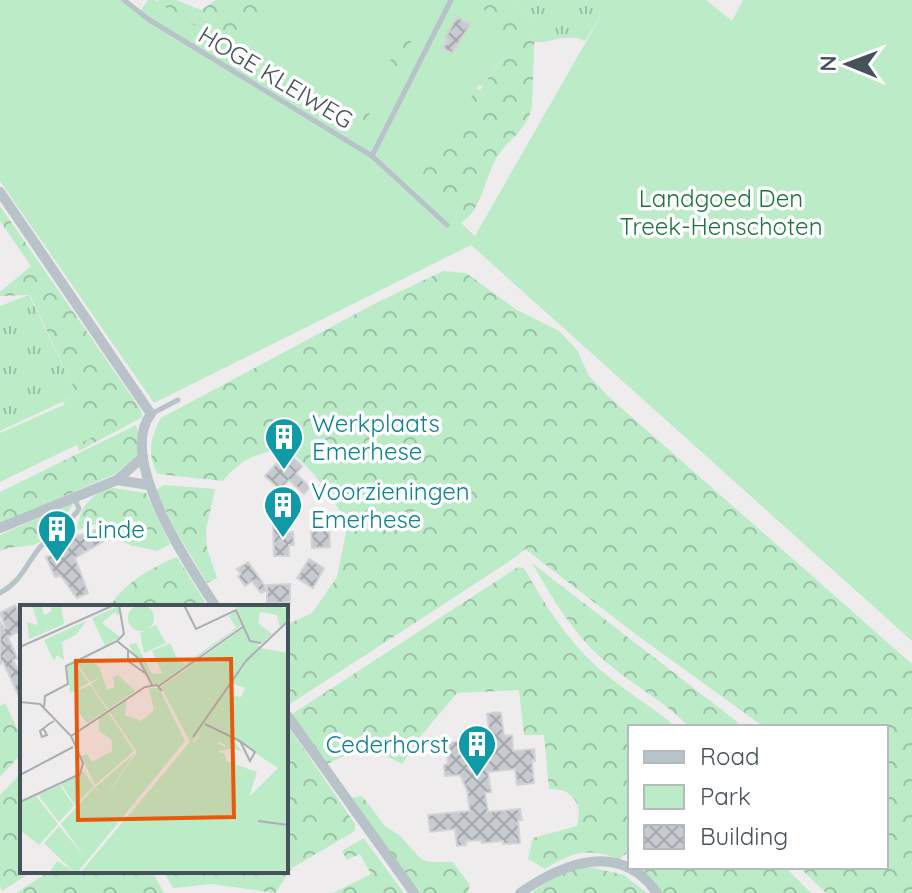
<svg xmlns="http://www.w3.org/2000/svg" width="912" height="893" viewBox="0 0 912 893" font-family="Quicksand,sans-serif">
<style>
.grass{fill:url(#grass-tufts)}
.forest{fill:url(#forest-crowns)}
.park{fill:#bcebc8}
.building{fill:url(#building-cross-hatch);stroke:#d1d3d8;stroke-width:2}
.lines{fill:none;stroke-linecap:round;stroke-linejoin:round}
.lane{stroke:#b8c3c9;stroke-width:5}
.street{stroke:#b8c3c9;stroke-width:10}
.labels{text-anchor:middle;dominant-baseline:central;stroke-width:7;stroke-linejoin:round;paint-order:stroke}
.street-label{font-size:24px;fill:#465259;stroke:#fff}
.park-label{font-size:24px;fill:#1b753d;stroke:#fff}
.culture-label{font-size:24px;fill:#0d838f;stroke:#fff;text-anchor:start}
.inset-road{fill:none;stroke:#abaeb2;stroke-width:2}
.view{fill:#e8590c;fill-opacity:0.15;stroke:#e8590c;stroke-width:4}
.inset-edge{fill:none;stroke:#465259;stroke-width:4}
</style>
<defs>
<pattern id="grass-tufts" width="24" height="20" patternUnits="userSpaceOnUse" patternTransform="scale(2)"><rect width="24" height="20" fill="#bcebc8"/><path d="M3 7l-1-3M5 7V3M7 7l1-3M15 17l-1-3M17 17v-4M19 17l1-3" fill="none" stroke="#9bc1a5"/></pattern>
<pattern id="forest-crowns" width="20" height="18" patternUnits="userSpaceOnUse" patternTransform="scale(2)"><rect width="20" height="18" fill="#bcebc8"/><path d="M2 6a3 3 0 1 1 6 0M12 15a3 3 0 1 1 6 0" fill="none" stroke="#9bc1a5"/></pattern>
<pattern id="building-cross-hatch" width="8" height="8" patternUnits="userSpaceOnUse" patternTransform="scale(2)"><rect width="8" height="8" fill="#c7cacf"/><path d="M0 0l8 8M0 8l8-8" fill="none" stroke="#a3a7ab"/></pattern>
</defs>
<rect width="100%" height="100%" fill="#efeced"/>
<g class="grass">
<path d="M513,0H611L585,41C568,32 552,43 534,42L535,22L516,7Z"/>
<polygon points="29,295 77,395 0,431 0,306"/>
</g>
<g class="forest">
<polygon points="159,0 176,0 201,10 216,0 447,0 362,138 148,10"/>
<path d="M457,0H513L516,7L535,22L532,107C525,134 510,136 497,157C484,179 483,208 461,223L453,222L375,151L456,76L480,90L509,47Z"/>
<polygon points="0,206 141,410 142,416 139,419 79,451 63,402 77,395 30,295 0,296 0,292 31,266 0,221"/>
<path d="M443,271L466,273L517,310L559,331L577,350L589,376L609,397L912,664V893H826L799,867H886V727H764L638,636L525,549L516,557L287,706L286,625L312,613L337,577L348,522L314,474L290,450C262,449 240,459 223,481L158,474C146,455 151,437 161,418L374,304Z"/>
<polygon points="136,425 142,451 115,474 0,524 0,492"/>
<polygon points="164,485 215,489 206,529 207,548 217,578 207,583 175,529 156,490"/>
<path d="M113,488L146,493L170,544L157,551C138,546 115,546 108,525L103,522L77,530C80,507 90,493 113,488Z"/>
<path d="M74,502C67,517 50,540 33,545C21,548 12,545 0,551V535Z"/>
<path d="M177,557L208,607H109C126,582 150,568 177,557Z"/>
<path d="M532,563L744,727H689C665,701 632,685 606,662C573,634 553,599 532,563Z"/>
<path d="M518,567L524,568C545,605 566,638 597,667C622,689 651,706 676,727H630V851L619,859C588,847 571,852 545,869L528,859L533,838L577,826C583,804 573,788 549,789L544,735H524L519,690L457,693L420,737L402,764C376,749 352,748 326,765L292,714Z"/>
<polygon points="5,703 17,728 22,727 22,753 0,777 0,706"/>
<polygon points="286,723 355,824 355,831 292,868 275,893 212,884 173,888 163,871 286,871"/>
<polygon points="22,772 22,871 33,871 2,891 0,886 0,795"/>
<polygon points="362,796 385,826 399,835 421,859 429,862 453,862 470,885 468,893 417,893 350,798"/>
<polygon points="362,839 365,840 404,893 333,893 371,874 360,854 347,860 342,851"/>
<polygon points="585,866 624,875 647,893 531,893 555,876"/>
<polygon points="636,867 785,867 811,893 660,893"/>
<polygon points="50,871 152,871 164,893 16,893"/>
</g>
<g class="park">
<polygon points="0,0 127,0 141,10 148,0 155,0 237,53 268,0 425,0 354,124 360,130 435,0 469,0 505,23 500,32 514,40 482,86 479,85 417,182 475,236 610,0 706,0 732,21 743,0 912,0 912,641 471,245 154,403 0,181"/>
<polygon points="66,404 99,434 0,482 0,433"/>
</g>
<g class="building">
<polygon points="457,17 470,25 452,53 443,48 448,40 445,38"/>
<polygon points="287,452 302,466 296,474 310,487 304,494 289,480 280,490 265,476"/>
<polygon points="273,519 289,519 289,532 293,532 294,545 289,545 289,556 274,556"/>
<polygon points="329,524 330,547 312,548 311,525"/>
<polygon points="102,528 107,539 75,558 88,593 77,598 61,576 55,577 46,557 52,555 55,540 72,532 74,537"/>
<polygon points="309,559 324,568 313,588 297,578"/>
<polygon points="248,562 267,589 267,585 290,584 290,602 267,603 267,590 261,593 252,581 245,586 238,576 241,574 237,569"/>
<polygon points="15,605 22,619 22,630 8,637 17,658 13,660 22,678 22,703 3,662 0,664 0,621 4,629 6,628 0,613"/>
<polygon points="496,712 501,713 504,736 512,735 513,751 534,749 535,761 532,761 534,783 517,785 515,769 488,772 491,792 485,793 488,812 520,809 522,820 518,821 520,843 503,844 503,841 482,843 481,840 466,841 466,845 457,846 455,829 430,832 428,815 470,811 467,790 460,775 445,776 444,765 448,764 445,743 462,741 463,751 491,748 487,714"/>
</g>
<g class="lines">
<g class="lane">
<polyline points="124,0 148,19 372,156 447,225"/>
<polyline points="372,156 451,0"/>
<polyline points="151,414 178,400"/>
<path d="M0,593C23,580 26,563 42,545C54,531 69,524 79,509L74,497"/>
</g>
<g class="street">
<path d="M0,192L151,414C116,458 191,569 216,607"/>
<polyline points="117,480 149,485"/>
<polyline points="0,528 117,480 143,457"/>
<polyline points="286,714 414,893"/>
<path d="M520,893C563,863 620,840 657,893"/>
</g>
</g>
<defs>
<g id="building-pin" transform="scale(2)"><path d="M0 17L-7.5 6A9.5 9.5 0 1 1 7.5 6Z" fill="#0f9aa8" stroke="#fff"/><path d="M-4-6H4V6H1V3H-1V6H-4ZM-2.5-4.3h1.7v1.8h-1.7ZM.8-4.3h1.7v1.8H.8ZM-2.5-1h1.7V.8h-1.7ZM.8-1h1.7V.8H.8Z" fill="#fff"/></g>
</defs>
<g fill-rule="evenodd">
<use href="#building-pin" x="284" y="437"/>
<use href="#building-pin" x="283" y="505"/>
<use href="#building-pin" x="57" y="529"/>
<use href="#building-pin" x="477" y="744"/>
</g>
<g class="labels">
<g class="street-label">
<text transform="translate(276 77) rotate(31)">HOGE KLEIWEG</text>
</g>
<g class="park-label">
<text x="721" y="198">Landgoed Den<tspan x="721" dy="28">Treek-Henschoten</tspan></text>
</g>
<g class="culture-label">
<text x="312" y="423">Werkplaats<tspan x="312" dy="28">Emerhese</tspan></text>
<text x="311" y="491">Voorzieningen<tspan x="311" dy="28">Emerhese</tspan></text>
<text x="85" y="529">Linde</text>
<text x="449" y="744" text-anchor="end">Cederhorst</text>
</g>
</g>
<g transform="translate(20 605)">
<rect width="268" height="268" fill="#efeced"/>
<path d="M150,38L160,60L142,68L132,46Z" fill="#bcebc8"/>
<path d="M108 13a13 13 0 1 1 26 0a13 13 0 1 1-26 0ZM12,0H21L24,10L32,6L30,0H41L44,19L9,34L7,17L18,20ZM215,0H260L268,5V15L260,22L257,10L240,7L238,18L252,29L241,39L232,37ZM99,1V11L95,7L82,18L100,32L85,41L72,13ZM215,6L222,20L140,79L133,80L109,40L116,38L132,69L143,68L160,60L159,54L165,59L216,23L209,11ZM66,16L56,30L42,37L44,55L37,50L34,56L24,35ZM136,20L146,38L124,48L120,28ZM240,43L268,48V218L154,156L171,136L205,149L206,156L237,167L229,192L258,163L188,117L210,79L211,90L221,92L225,83L211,78ZM67,51L79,62L87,85L95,82L93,73L98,70L115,86L88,104L71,79L79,73L70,77L56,57ZM54,57L69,78L50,88L47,61ZM70,80L87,105L67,118L56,104L57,86ZM129,83H139L165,136L57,268H29L37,256L53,266L24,238L39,221L64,251L41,219L75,182L82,191L76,182L115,148L74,208L117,147L89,106L107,95L105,110L121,116L134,105ZM88,107L114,146L75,180L61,151L67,149L72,157L92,146V135L79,126V113ZM186,119L202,128L197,138L205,142L211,132L222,147L213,143L194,147L175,137ZM63,166L74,181L55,200L41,179ZM40,180L54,201L39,217L18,190ZM16,191L38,219L19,240L0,225V198Z" fill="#bcebc8"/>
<path d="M213,0L233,35H248L237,40L241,43L231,56L255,69L268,52V268H60L170,137L141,82L223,23ZM230,58L262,75L253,94L216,76L222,63ZM212,76L251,96L241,116L203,95ZM190,116L264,156L236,195L210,181L221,164L172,137L181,127L209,142L212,129Z" fill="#bcebc8" fill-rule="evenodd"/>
<path class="inset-road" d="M164,0L176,24L216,5L230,36L241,38M97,36L104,29L99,0M0,42L94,0M108,44V56L125,68M139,81L224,21M0,97L20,99L51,131L125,82L137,80L142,86M24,102L25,91L48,79L46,61L97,36L118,53L132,80M185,119L220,136L230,156L235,147L220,136M23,123L27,130L22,132L20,126L29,119L34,116M173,132L226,56L268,16M0,170L53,142M0,197L60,169L63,158L51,131M238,216L268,220"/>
<path class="view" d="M211,54L214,212L58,215L56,56Z"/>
<rect width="268" height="268" class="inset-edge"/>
</g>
<rect x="628" y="725" width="260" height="144" fill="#ffffff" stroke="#b5babd" stroke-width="2"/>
<rect x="644" y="751" width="40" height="12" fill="#b8c3c9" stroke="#b5babd" stroke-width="2"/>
<text x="700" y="765" font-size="24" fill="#465259">Road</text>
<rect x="644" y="785" width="40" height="24" fill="#bcebc8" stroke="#b5babd" stroke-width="2"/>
<text x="700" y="805" font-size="24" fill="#465259">Park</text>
<rect x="644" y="825" width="40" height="24" fill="url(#building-cross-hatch)" stroke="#b5babd" stroke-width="2"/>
<text x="700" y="845" font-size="24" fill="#465259">Building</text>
<g transform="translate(848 64) rotate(271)" stroke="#ffffff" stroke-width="6" paint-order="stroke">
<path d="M0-6L14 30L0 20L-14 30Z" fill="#465259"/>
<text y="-12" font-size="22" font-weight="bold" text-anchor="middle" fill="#465259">N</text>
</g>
</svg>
